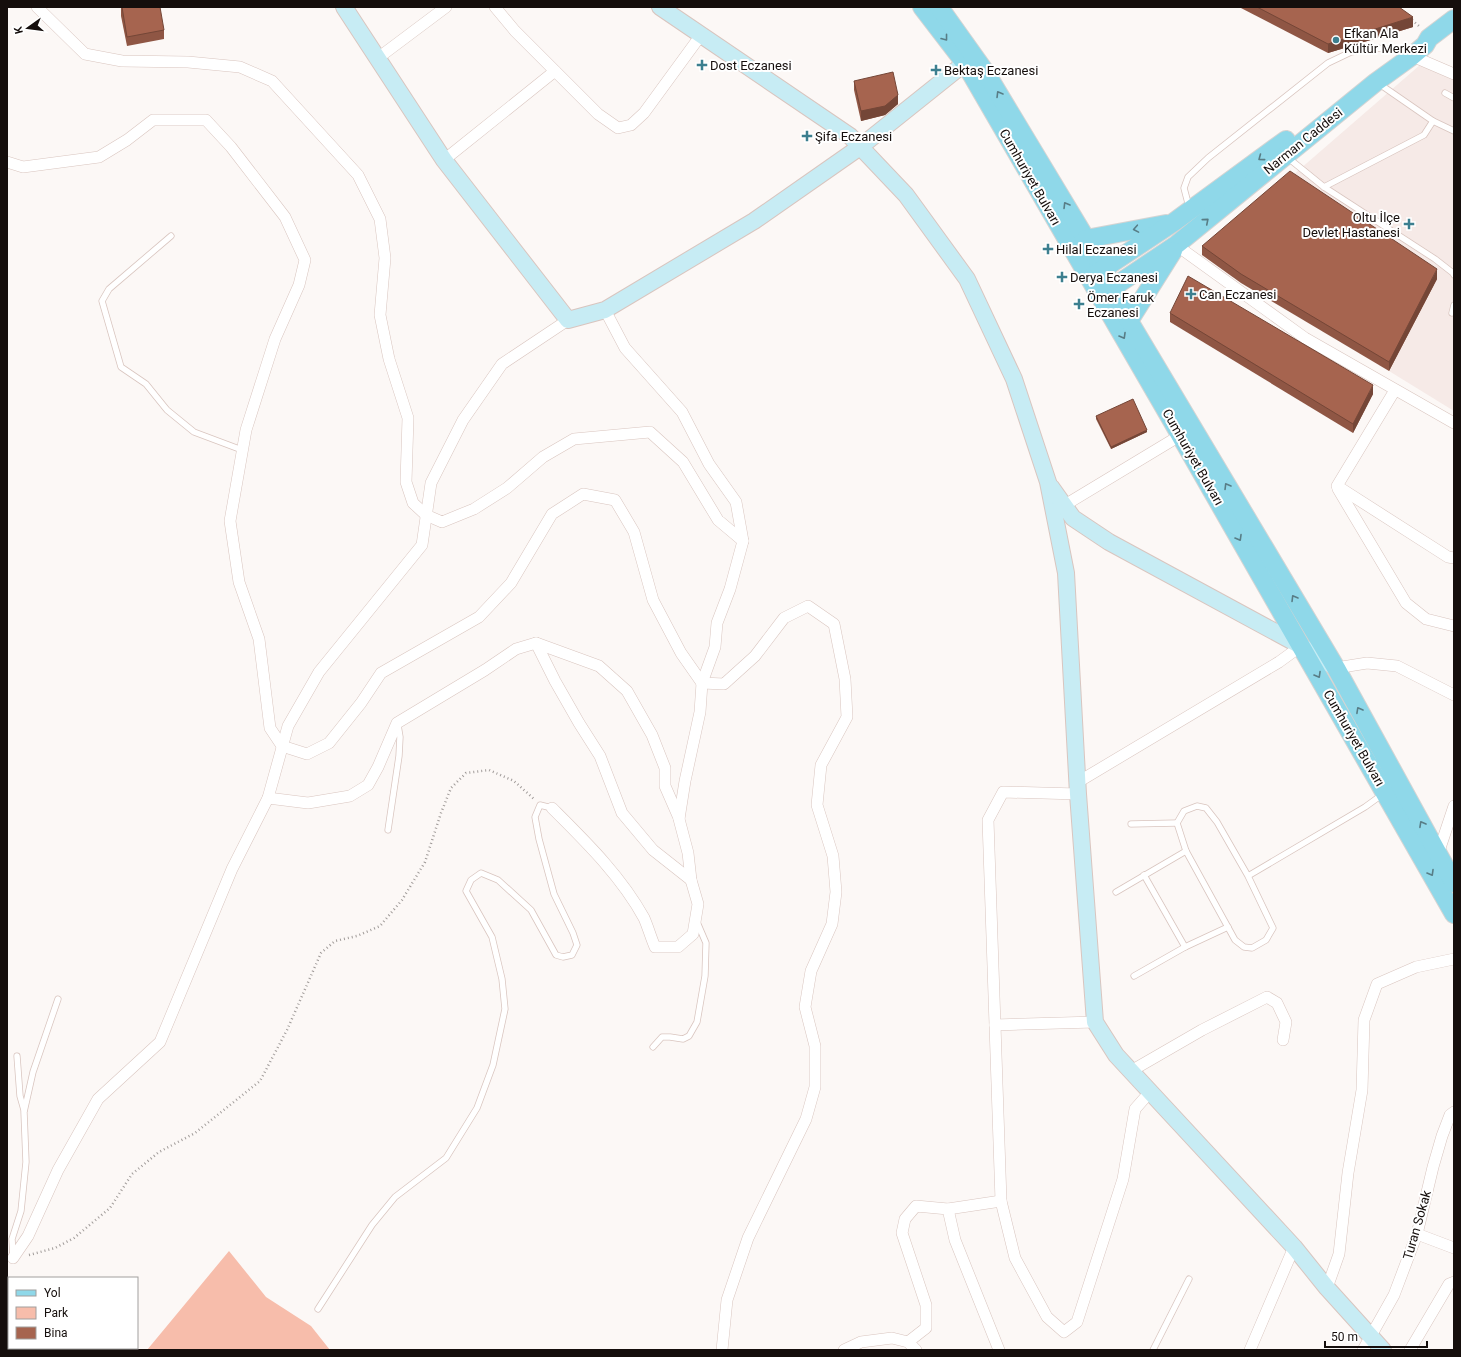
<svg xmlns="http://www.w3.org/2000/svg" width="1461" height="1357" viewBox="0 0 1461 1357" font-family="Roboto,sans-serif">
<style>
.built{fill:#f6eae7}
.green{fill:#f7bdab}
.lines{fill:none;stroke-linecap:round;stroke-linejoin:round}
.lane-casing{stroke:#d9c5bf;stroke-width:7}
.street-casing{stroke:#d9c5bf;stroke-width:12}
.secondary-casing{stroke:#d9c5bf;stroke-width:18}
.primary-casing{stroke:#d5d4d3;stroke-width:20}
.path{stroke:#a19c9a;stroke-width:2.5;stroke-dasharray:1 3;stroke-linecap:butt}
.lane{stroke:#fff;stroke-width:5.5}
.street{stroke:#fff;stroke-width:11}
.secondary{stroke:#c7ecf4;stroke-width:16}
.primary{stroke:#8fd8e9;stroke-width:18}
.wall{fill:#8f5644}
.shaded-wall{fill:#744637}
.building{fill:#a6644f;stroke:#744637}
.oneway{stroke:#587d86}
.poi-dot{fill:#3c7f8f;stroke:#fff;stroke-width:1.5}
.labels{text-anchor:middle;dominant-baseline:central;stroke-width:4;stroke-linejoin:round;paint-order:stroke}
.poi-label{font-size:13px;fill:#150e0c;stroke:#fff;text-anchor:start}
.street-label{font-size:13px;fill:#150e0c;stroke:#fff}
</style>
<rect width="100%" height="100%" fill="#fcf8f6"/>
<polygon class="built" points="1420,65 1454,80 1454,411 1389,371 1437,271 1292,176"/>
<polygon class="green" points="229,1251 266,1297 311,1326 330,1350 147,1350"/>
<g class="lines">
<g class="lane-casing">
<g id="lane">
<polyline points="1378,83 1433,121 1454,131"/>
<polyline points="1445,93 1454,98"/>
<polyline points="1287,157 1324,187 1435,259 1453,273 1454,275"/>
<polyline points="1324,187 1424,135 1433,121"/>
<polyline points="1189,207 1184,188 1188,177 1208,158 1328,63 1351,52 1376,48 1406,51"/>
<polyline points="171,236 109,289 102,301 121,367 146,384 167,410 194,432 242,450"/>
<polyline points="1452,313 1454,305"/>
<polyline points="1131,824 1177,823"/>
<polyline points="388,830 399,756 400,737 398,725"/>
<polyline points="1144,875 1185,947"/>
<polyline points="1248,876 1217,822 1206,808 1197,806 1184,811 1177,823 1186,851 1235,940 1244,947 1252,948 1266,940 1273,928 1248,876 1365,807 1383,794"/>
<polyline points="1116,892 1186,851"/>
<polyline points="1134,976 1185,947 1228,927"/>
<polyline points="653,1047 662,1037 670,1037 683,1039 689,1036 697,1022 705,976 706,943 697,922"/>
<polyline points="17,1056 20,1096 24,1110"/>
<polyline points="13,1256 12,1239 21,1211 26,1162 24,1112 33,1072 58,999"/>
<polyline points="318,1309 372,1225 395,1197 446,1158 477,1108 493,1065 505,1009 502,979 492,937 466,891 471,880 481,873 498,880 531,910 556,955 563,957 572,955 577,945 573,933 554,894 539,839 535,817 540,805 552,808"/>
<polyline points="1153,1350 1189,1279"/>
</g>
</g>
<g class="street-casing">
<g id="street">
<polyline points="37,7 85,54 122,61 188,62 240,67 272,81 358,175 380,219 385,258 380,315 389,359 408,418 406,482 413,503 426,515 442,522 474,509 507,488 543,457 574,439 650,432 683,462 718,520 743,541"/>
<polyline points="495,7 515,31 598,114 618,128 631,125 644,113 701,35"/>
<polyline points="1412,56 1454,74"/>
<polyline points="378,58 446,7"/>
<polyline points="444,160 555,71"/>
<polyline points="7,162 23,167 99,157 127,140 153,120 206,120 231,147 285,217 305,260 299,285 275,339 246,430 230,521 239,582 259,639 270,728 282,746 307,754 329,743 361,703 381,673 479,617 511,583 552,514 583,494 615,500 634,532 653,600 681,653 702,683 724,684 755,656 784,618 808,606 834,624 845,679 847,717 821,765 817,805 833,856 836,892 832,924 811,971 805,1007 815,1046 815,1087 806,1119 748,1238 727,1300 722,1350"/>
<polyline points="1176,245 1305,338 1454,423"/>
<polyline points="1395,390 1337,486 1448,557 1454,558"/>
<polyline points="1338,489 1406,603 1426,619 1454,626"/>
<polyline points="1060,509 1065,505 1181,435"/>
<polyline points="536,643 555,681 579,723 600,756 622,813 653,850 691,880"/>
<polyline points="1336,668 1367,663 1397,666 1454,695"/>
<polyline points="1078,782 1279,662 1301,646"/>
<polyline points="1078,794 1003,792 988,820 1001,1201 1015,1258 1047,1317 1064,1332 1077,1322 1123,1179 1135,1109 1150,1092"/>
<polyline points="268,798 308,803 350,796 368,785 378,767 397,723 485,670 516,649 536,643 599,666 627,691 652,735 665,768 665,786 679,818"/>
<path d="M552,808C586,842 621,876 644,918C648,927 651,938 655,947H678L693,934L698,904L691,880L688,853L679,819L685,781L700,712L702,683L715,647L717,623L730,589L743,541L736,502L709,464L682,412L625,348L605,310"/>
<polyline points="1438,854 1454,806"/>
<polyline points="995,1025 1095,1022"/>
<polyline points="1131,1071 1202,1030 1267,997 1277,1003 1286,1022 1283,1040"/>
<polyline points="948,1209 955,1240 999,1350"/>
<polyline points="1417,1234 1454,1248"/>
<polyline points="13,1258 28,1236 58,1170 98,1099 160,1042 232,869 268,798 288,726 319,672 422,545 431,483 463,420 502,364 568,320"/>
<polyline points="1327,1288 1339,1254 1348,1173 1362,1090 1364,1020 1377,984 1416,967 1454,959"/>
<polyline points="908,1342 926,1328 926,1305 902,1233 905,1219 916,1206 948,1209 1001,1201"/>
<polyline points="844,1350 861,1342 892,1338 908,1342 916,1350"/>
<polyline points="1250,1350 1294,1247"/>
<polyline points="1363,1350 1394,1295 1417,1234 1433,1167 1442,1136 1450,1115 1454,1112"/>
<polyline points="1410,1350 1449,1284 1454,1282"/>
</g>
</g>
<g class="secondary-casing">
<g id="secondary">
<polyline points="344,7 444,160 568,320 605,310 754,221 860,147 965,63"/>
<polyline points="660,7 850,136 906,195 967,279 1014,379 1048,482 1066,573 1078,794 1095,1022 1116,1055 1294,1247 1327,1288 1383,1350"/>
<polyline points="1051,487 1073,518 1109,542 1301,646 1336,668"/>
</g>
</g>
<g class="primary-casing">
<g id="primary">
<polyline points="922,7 965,63 1171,419 1454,914"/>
<polyline points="939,7 986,73 1086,239 1113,287 1129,321 1336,668 1454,883"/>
<polyline points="1086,239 1166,224"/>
<polyline points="1094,275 1174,222 1286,140"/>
<polyline points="1103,294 1176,245 1376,82 1412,56 1425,45 1429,38 1454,19"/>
<polyline points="1129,321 1173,251"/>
</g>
</g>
<g class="path">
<polyline points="1412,20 1420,27"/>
<polyline points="29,1255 55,1248 74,1238 110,1208 132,1174 159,1152 195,1133 260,1081 287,1030 321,953 335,941 357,936 380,926 402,900 425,862 441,813 451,788 466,773 489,770 514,781 534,799"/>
</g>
<use href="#lane" class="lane"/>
<use href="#street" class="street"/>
<use href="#secondary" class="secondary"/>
<use href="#primary" class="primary"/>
</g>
<g class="wall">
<polygon points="121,7 164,30 164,39 127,46 121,16"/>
<polygon points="1239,7 1399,7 1413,27 1328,53"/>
<polygon points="854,81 898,104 885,115 861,121 854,90"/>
<polygon points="1202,246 1437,279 1389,371 1241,283 1202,255"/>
<polygon points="1170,313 1373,394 1353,433 1170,322"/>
<polygon points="1096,416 1147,432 1111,449 1096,419"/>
</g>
<g class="shaded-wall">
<polygon points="1413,17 1413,27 1328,53 1328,44"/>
<polygon points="898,95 898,104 885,115 861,121 861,111"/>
<polygon points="1437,269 1437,279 1389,371 1389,362"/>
<polygon points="1373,385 1373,394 1353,433 1353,424"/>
<polygon points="1147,430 1147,432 1111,449 1111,447"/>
</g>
<g class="building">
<polygon points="122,7 160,7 164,30 127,37"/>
<polygon points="1257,7 1399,7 1413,17 1328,44"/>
<polygon points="893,72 898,95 885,106 861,111 854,81"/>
<polygon points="1290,171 1437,269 1389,362 1241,274 1202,246"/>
<polygon points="1188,276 1373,385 1353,424 1170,313"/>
<polygon points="1133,399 1147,430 1111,447 1096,416"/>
</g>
<defs><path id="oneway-chevron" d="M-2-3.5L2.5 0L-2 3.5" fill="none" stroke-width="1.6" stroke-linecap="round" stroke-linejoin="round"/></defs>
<g class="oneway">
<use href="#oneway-chevron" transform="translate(945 38) rotate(52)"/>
<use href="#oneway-chevron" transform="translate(999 94) rotate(-121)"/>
<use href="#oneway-chevron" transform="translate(1261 158) rotate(143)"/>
<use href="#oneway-chevron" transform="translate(1066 205) rotate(-121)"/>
<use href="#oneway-chevron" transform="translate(1206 221) rotate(-40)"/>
<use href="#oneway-chevron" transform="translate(1136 229) rotate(170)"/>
<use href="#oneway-chevron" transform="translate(1123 336) rotate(60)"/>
<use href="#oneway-chevron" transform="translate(1227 486) rotate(-121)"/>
<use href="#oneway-chevron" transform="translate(1239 538) rotate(60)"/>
<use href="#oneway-chevron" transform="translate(1294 598) rotate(-121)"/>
<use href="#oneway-chevron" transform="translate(1318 675) rotate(60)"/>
<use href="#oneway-chevron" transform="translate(1359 710) rotate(-119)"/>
<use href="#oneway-chevron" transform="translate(1422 824) rotate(-119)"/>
<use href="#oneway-chevron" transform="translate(1431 873) rotate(60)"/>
</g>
<g class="poi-dot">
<circle cx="1336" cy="40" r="4"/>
<path d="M700 59h4v4h4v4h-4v4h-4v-4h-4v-4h4z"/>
<path d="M934 64h4v4h4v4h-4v4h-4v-4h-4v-4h4z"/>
<path d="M805 130h4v4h4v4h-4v4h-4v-4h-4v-4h4z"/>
<path d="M1407 218h4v4h4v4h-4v4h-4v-4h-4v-4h4z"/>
<path d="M1046 243h4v4h4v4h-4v4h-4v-4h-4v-4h4z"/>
<path d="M1060 271h4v4h4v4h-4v4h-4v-4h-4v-4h4z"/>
<path d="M1189 288h4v4h4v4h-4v4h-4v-4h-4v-4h4z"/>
<path d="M1077 298h4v4h4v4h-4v4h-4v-4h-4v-4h4z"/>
</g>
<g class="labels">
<g class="poi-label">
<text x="1344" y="33">Efkan Ala<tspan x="1344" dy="15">Kültür Merkezi</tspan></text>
<text x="710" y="65">Dost Eczanesi</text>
<text x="944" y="70">Bektaş Eczanesi</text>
<text x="815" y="136">Şifa Eczanesi</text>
<text x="1400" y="217" text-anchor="end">Oltu İlçe<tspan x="1400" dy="15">Devlet Hastanesi</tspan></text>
<text x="1056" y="249">Hilal Eczanesi</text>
<text x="1070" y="277">Derya Eczanesi</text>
<text x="1199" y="294">Can Eczanesi</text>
<text x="1087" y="297">Ömer Faruk<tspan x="1087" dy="15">Eczanesi</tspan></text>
</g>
<g class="street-label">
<text transform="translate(1303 141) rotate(-39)">Narman Caddesi</text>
<text transform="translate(1030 177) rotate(60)">Cumhuriyet Bulvarı</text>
<text transform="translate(1193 457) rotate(60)">Cumhuriyet Bulvarı</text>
<text transform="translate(1354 738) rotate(60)">Cumhuriyet Bulvarı</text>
<text transform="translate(1417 1225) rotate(-74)">Turan Sokak</text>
</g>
</g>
<rect width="1461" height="1357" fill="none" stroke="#150e0c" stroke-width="16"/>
<rect x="8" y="1277" width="130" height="72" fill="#ffffff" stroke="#a19f9e"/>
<rect x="16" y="1290" width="20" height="6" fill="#8fd8e9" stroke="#a19f9e"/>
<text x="44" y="1297" font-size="12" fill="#150e0c">Yol</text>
<rect x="16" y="1307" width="20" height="12" fill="#f7bdab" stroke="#a19f9e"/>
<text x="44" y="1317" font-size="12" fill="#150e0c">Park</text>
<rect x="16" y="1327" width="20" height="12" fill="#a6644f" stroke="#a19f9e"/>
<text x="44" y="1337" font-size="12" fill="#150e0c">Bina</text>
<g transform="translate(28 28) rotate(256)" stroke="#ffffff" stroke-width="3" paint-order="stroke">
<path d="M0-3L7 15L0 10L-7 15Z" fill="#150e0c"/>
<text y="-6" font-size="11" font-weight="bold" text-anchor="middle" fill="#150e0c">K</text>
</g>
<path d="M1325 1341v6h102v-6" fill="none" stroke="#150e0c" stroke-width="2"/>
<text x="1331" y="1341" font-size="12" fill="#150e0c" stroke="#ffffff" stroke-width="3" paint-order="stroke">50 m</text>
</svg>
